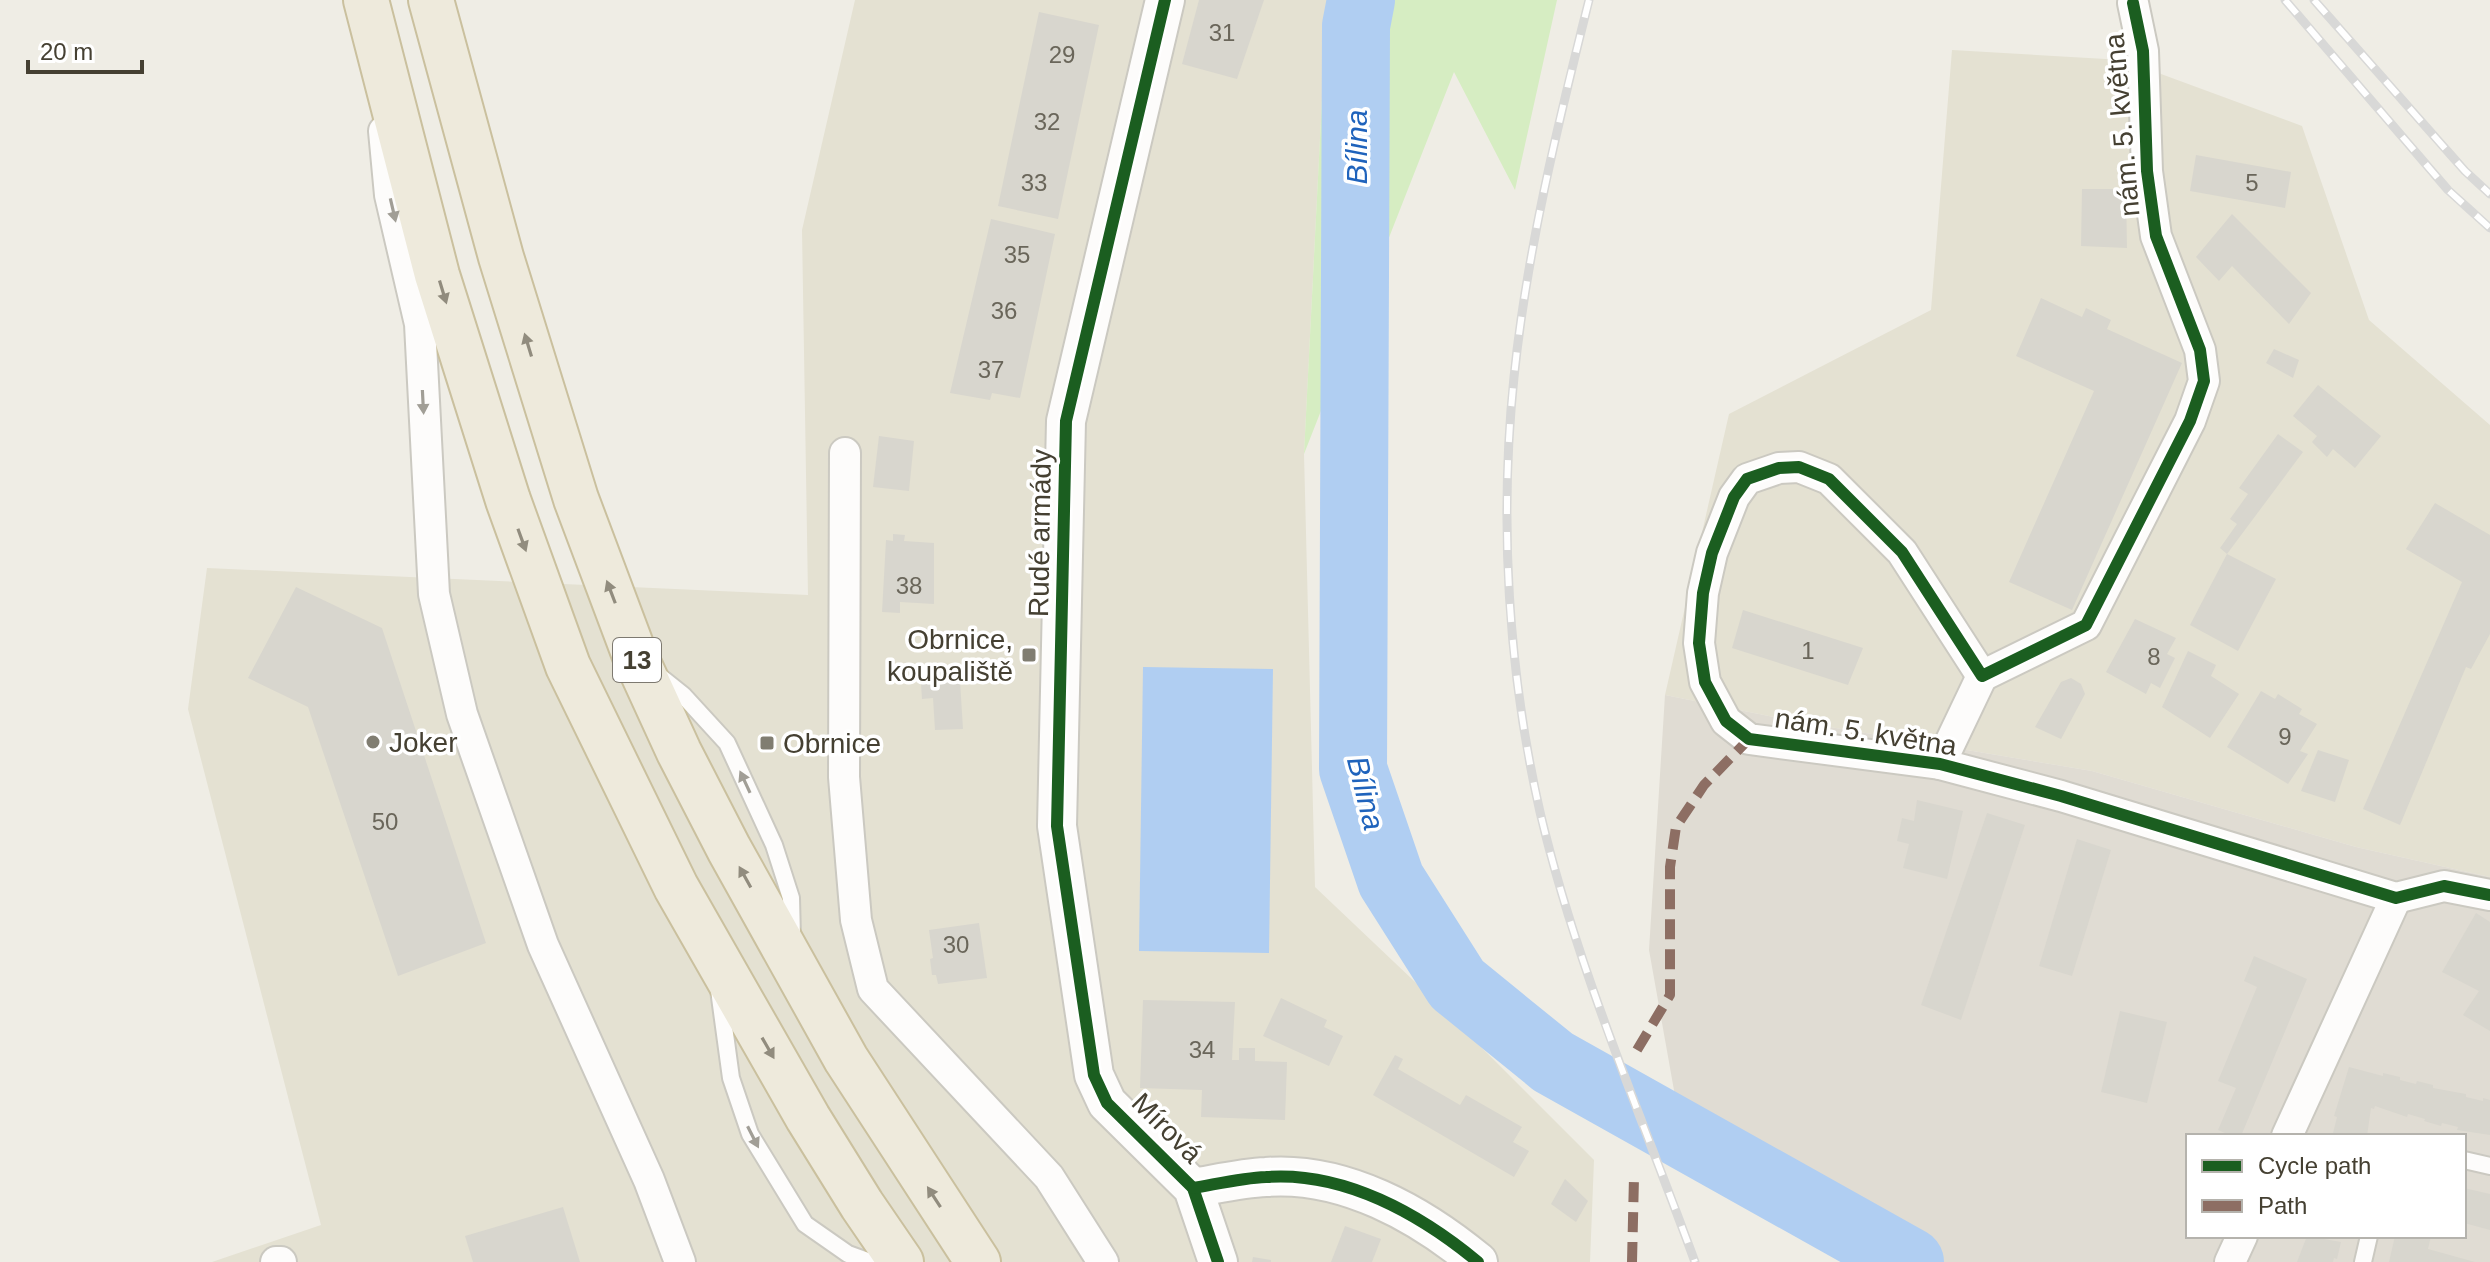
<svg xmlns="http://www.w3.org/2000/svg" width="2490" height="1262" viewBox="0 0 2490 1262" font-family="Arial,sans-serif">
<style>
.residential{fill:#e4e1d2}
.industrial{fill:#e0dcd3;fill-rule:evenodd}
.green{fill:#d6edc2}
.water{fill:#b0cef2}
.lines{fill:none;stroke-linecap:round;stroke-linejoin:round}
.river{stroke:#b0cef2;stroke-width:68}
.building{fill:#d8d6ce}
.service-casing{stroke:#cbc9c1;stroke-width:20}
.minor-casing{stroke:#cbc9c1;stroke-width:34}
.tertiary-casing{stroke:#cbc9c1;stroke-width:42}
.trunk-casing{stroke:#cac09e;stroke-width:48}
.service{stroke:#fdfcfb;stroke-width:16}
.minor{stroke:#fdfcfb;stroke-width:30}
.tertiary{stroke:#fdfcfb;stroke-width:38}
.trunk{stroke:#eeeadc;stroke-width:44}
.rail-casing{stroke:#d8d8d7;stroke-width:9}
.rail{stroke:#fff;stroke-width:6;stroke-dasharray:18;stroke-linecap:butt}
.quiet{stroke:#8d6e63;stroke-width:10;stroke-dasharray:20 10;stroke-linecap:butt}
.cycleway-casing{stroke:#fff;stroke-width:17}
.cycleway{stroke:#1b5e20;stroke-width:12}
.oneway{fill:#a19e96}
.oneway2{fill:#918c7e}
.poi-dot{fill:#807d71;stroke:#fff;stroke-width:3}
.labels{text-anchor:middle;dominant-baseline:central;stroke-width:7;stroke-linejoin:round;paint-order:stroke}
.number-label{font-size:24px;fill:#6a665a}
.shield{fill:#fff;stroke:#7d7970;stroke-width:2}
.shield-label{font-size:26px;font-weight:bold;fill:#454032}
.street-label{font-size:28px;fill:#454032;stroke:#fff}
.poi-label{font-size:28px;fill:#454032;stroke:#fff;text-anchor:start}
.water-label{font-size:30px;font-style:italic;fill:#1f63bc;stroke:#fff}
</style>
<rect width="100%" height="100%" fill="#efede5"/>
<g class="residential">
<polygon points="855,0 1327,0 1304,454 1315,887 1433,999 1594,1160 1590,1262 212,1262 321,1225 188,709 207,568 808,595 802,230"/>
<polygon points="1952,50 2123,60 2302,126 2369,320 2490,425 2490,877 2356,847 2092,771 1794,721 1665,695 1729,414 1931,310"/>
</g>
<path class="industrial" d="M1665,695L1794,721L2092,771L2356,847L2490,877V1262H1938L1677,1107L1649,950ZM2188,1136H2464V1236H2188Z"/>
<polygon class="green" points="1327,0 1557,0 1515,190 1454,72 1304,454"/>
<polygon class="water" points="1143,667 1273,669 1269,953 1139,951"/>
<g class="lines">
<polyline class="river" points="1361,0 1356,26 1353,769 1391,880 1457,984 1553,1062 1910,1262"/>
</g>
<g class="building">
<polygon points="1199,0 1264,0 1237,79 1182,64"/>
<polygon points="1039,12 1099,25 1058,219 998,206"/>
<polygon points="2196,155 2291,172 2285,208 2190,191"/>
<polygon points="2082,189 2126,189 2127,248 2081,246"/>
<polygon points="2232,214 2311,293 2289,324 2232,266 2219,281 2196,257"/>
<polygon points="991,219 1055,234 1020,398 992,393 990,400 950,393"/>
<polygon points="2041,298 2082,317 2086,308 2111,320 2107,329 2182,363 2072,610 2009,582 2094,391 2016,356"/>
<polygon points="2274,349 2299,360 2293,378 2266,363"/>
<polygon points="2318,385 2381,436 2355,468 2333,449 2327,457 2312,442 2317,436 2293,416"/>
<polygon points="2278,434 2303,452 2227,554 2220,548 2237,524 2230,519 2248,494 2239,488"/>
<polygon points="879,436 914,441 909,491 873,487"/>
<polygon points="2435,503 2490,535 2490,634 2471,669 2466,667 2400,825 2363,809 2462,582 2406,549"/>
<polygon points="893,534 905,535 904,541 934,543 934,604 900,602 900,613 882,612 886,540 893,541"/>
<polygon points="2227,554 2276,579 2238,651 2190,625"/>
<polygon points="296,587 382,628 486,943 398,976 308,707 248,678"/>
<polygon points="1743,610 1863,648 1848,685 1732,648"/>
<polygon points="2135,619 2176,638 2167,654 2175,658 2160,688 2151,683 2146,694 2106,672"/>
<polygon points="2188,651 2216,665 2211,676 2239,694 2210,738 2162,707"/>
<polygon points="959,665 963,729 935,730 933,698 922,699 920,668"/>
<polygon points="2071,678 2081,684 2085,694 2061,739 2035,727 2061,682"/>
<polygon points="2261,691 2275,699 2278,694 2302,709 2299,714 2317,724 2300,751 2308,754 2288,784 2227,747"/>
<polygon points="2318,750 2349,760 2335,802 2301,791"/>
<polygon points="1917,800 1963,811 1947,879 1903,868 1909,844 1897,841 1902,818 1914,821"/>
<polygon points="1987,813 2025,825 1961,1020 1921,1005"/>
<polygon points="2077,839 2111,850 2072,976 2039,966"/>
<polygon points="2476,913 2490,922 2490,1031 2463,1015 2479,991 2442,972"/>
<polygon points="979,923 987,978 938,984 936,975 932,975 930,959 933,958 929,930"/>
<polygon points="2254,956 2307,979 2241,1136 2232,1136 2218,1130 2236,1088 2218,1081 2257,987 2244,981"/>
<polygon points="1281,998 1327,1020 1324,1027 1343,1036 1329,1066 1263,1036"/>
<polygon points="1143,1000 1235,1002 1232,1060 1239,1060 1239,1048 1255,1048 1255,1061 1287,1062 1285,1120 1201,1117 1202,1090 1140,1088"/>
<polygon points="2120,1011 2167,1022 2147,1103 2101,1092"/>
<polygon points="1395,1055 1403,1059 1398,1069 1460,1105 1466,1095 1522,1127 1513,1142 1529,1151 1514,1177 1373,1095"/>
<polygon points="2349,1067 2383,1076 2383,1073 2400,1077 2400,1080 2416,1084 2417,1081 2433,1085 2433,1088 2466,1094 2466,1097 2483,1101 2483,1098 2490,1100 2490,1135 2457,1130 2458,1127 2442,1123 2441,1126 2424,1121 2425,1119 2408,1114 2407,1117 2375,1106 2374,1109 2371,1108 2367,1136 2329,1136 2330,1133 2333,1133 2337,1117 2334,1116"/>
<polygon points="1565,1179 1588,1201 1576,1222 1551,1204"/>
<polygon points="2464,1188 2490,1194 2490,1230 2464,1223"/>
<polygon points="563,1207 580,1262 473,1262 465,1236"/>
<polygon points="1345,1226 1381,1239 1372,1262 1331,1262"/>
<polygon points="2307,1236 2341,1242 2337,1259 2334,1258 2333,1262 2297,1262"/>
<polygon points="2395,1236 2431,1236 2428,1249 2475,1262 2389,1262"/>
<polygon points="1253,1257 1271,1260 1271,1262 1252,1262"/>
</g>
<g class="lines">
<g class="service-casing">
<g id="service">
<polyline points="658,675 683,695 727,743 774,845 791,898 792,937"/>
<polyline points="719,990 731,1078 750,1134 805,1224 848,1254 870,1262"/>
<polyline points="2464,1160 2490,1166"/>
<polyline points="2363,1262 2369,1236"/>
</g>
</g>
<g class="minor-casing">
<g id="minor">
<polyline points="2133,3 2143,51 2147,171 2156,236 2200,350 2204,381 2190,421 2086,625 1982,676 1902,552 1829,479 1799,467 1779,468 1747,479 1734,497 1712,553 1703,593 1699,643 1705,682 1726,721 1749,739 1940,764 2061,796 2396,898 2444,886 2490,895"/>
<polyline points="384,131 390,195 420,324 434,594 462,714 543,945 649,1180 680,1262"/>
<polyline points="845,453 844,777 856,920 873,989 1049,1177 1103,1262"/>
<polyline points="1940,764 1982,676"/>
<polyline points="2287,1136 2396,898"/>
<polyline points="276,1262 281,1262"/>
<polyline points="2230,1262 2242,1236"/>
</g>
</g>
<g class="tertiary-casing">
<g id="tertiary">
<polyline points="1165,0 1066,421 1057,826 1094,1075 1107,1103 1193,1188 1218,1262"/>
<path d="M1193,1188C1217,1184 1242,1178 1266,1177C1344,1171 1420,1214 1478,1262"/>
</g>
</g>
<g class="trunk-casing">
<g id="trunk">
<polyline points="366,0 437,275 508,500 568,666 676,887 808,1118 862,1205 901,1262"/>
<polyline points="431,0 501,257 576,499 635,656 679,752 729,849 846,1059 978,1262"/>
</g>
</g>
<use href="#service" class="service"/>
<use href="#minor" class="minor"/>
<use href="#tertiary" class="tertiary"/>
<use href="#trunk" class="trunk"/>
<g class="rail-casing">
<g id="rail">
<path d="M1589,0C1558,124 1527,250 1514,377C1499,521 1508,671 1540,812C1576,965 1641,1115 1695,1262"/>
<polyline points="2285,0 2448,190 2490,228"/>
<polyline points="2314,0 2465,171 2490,194"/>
</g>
</g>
<use href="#rail" class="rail"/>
<g class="quiet">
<polyline points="1637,1050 1670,995 1670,867 1676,827 1704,785 1749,739"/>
<polyline points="1632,1262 1634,1177"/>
</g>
<g class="cycleway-casing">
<g id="cycleway">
<polyline points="1165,0 1066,421 1057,826 1094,1075 1107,1103 1193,1188 1218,1262"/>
<polyline points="2133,3 2143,51 2147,171 2156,236 2200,350 2204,381 2190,421 2086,625 1982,676 1902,552 1829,479 1799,467 1779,468 1747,479 1734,497 1712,553 1703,593 1699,643 1705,682 1726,721 1749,739 1940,764 2061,796 2396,898 2444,886 2490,895"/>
<path d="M1193,1188C1217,1184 1242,1178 1266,1177C1344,1171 1420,1214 1478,1262"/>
</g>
</g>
<use href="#cycleway" class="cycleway"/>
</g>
<defs><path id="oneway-solid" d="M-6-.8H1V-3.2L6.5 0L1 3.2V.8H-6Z" transform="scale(2)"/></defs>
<g class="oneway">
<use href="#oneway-solid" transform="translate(393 210) rotate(77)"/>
<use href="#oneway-solid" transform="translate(423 402) rotate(87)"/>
<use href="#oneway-solid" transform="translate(745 782) rotate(-115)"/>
<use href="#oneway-solid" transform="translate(753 1137) rotate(63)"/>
</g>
<g class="oneway2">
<use href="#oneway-solid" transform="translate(443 292) rotate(73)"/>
<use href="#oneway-solid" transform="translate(528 345) rotate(-107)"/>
<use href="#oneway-solid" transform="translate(522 540) rotate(70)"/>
<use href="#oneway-solid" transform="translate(611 592) rotate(-111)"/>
<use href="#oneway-solid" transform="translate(745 877) rotate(-119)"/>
<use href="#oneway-solid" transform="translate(768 1048) rotate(60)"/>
<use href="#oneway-solid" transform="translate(934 1197) rotate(-123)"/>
</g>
<g class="poi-dot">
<rect x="1021" y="647" width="16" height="16" rx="4"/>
<circle cx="373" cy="742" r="8"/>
<rect x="759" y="735" width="16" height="16" rx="4"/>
</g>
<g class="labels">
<g class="number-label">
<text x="1222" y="32">31</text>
<text x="1062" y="54">29</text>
<text x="1047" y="121">32</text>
<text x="1034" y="182">33</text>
<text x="2252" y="182">5</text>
<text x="1017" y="254">35</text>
<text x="1004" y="310">36</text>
<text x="991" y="369">37</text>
<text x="909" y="585">38</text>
<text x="1808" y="650">1</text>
<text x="2154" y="656">8</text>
<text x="2285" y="736">9</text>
<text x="385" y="821">50</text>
<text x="956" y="944">30</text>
<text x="1202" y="1049">34</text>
</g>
<rect class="shield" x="613" y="638" width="48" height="44" rx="6"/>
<g class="shield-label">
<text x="637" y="660">13</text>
</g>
<g class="street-label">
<text transform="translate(2122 125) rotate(-95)">nám. 5. května</text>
<text transform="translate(1040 533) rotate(-89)">Rudé armády</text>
<text transform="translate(1866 732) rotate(9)">nám. 5. května</text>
<text transform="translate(1167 1128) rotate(45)">Mírová</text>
</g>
<g class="poi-label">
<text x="1013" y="639" text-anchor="end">Obrnice,<tspan x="1013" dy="32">koupaliště</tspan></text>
<text x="389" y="742">Joker</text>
<text x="783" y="743">Obrnice</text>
</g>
<g class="water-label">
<text transform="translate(1356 147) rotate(-90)">Bílina</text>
<text transform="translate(1366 793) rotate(76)">Bílina</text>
</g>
</g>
<rect x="2186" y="1134" width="280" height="104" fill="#ffffff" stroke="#b5b3ad" stroke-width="2"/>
<rect x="2202" y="1160" width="40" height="12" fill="#1b5e20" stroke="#b5b3ad" stroke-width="2"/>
<text x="2258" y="1174" font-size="24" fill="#454032">Cycle path</text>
<rect x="2202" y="1200" width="40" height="12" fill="#8d6e63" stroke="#b5b3ad" stroke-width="2"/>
<text x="2258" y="1214" font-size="24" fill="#454032">Path</text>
<path d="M28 60v12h114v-12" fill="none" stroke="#454032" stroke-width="4"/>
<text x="40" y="60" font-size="24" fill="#454032" stroke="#ffffff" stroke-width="6" paint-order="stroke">20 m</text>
</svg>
